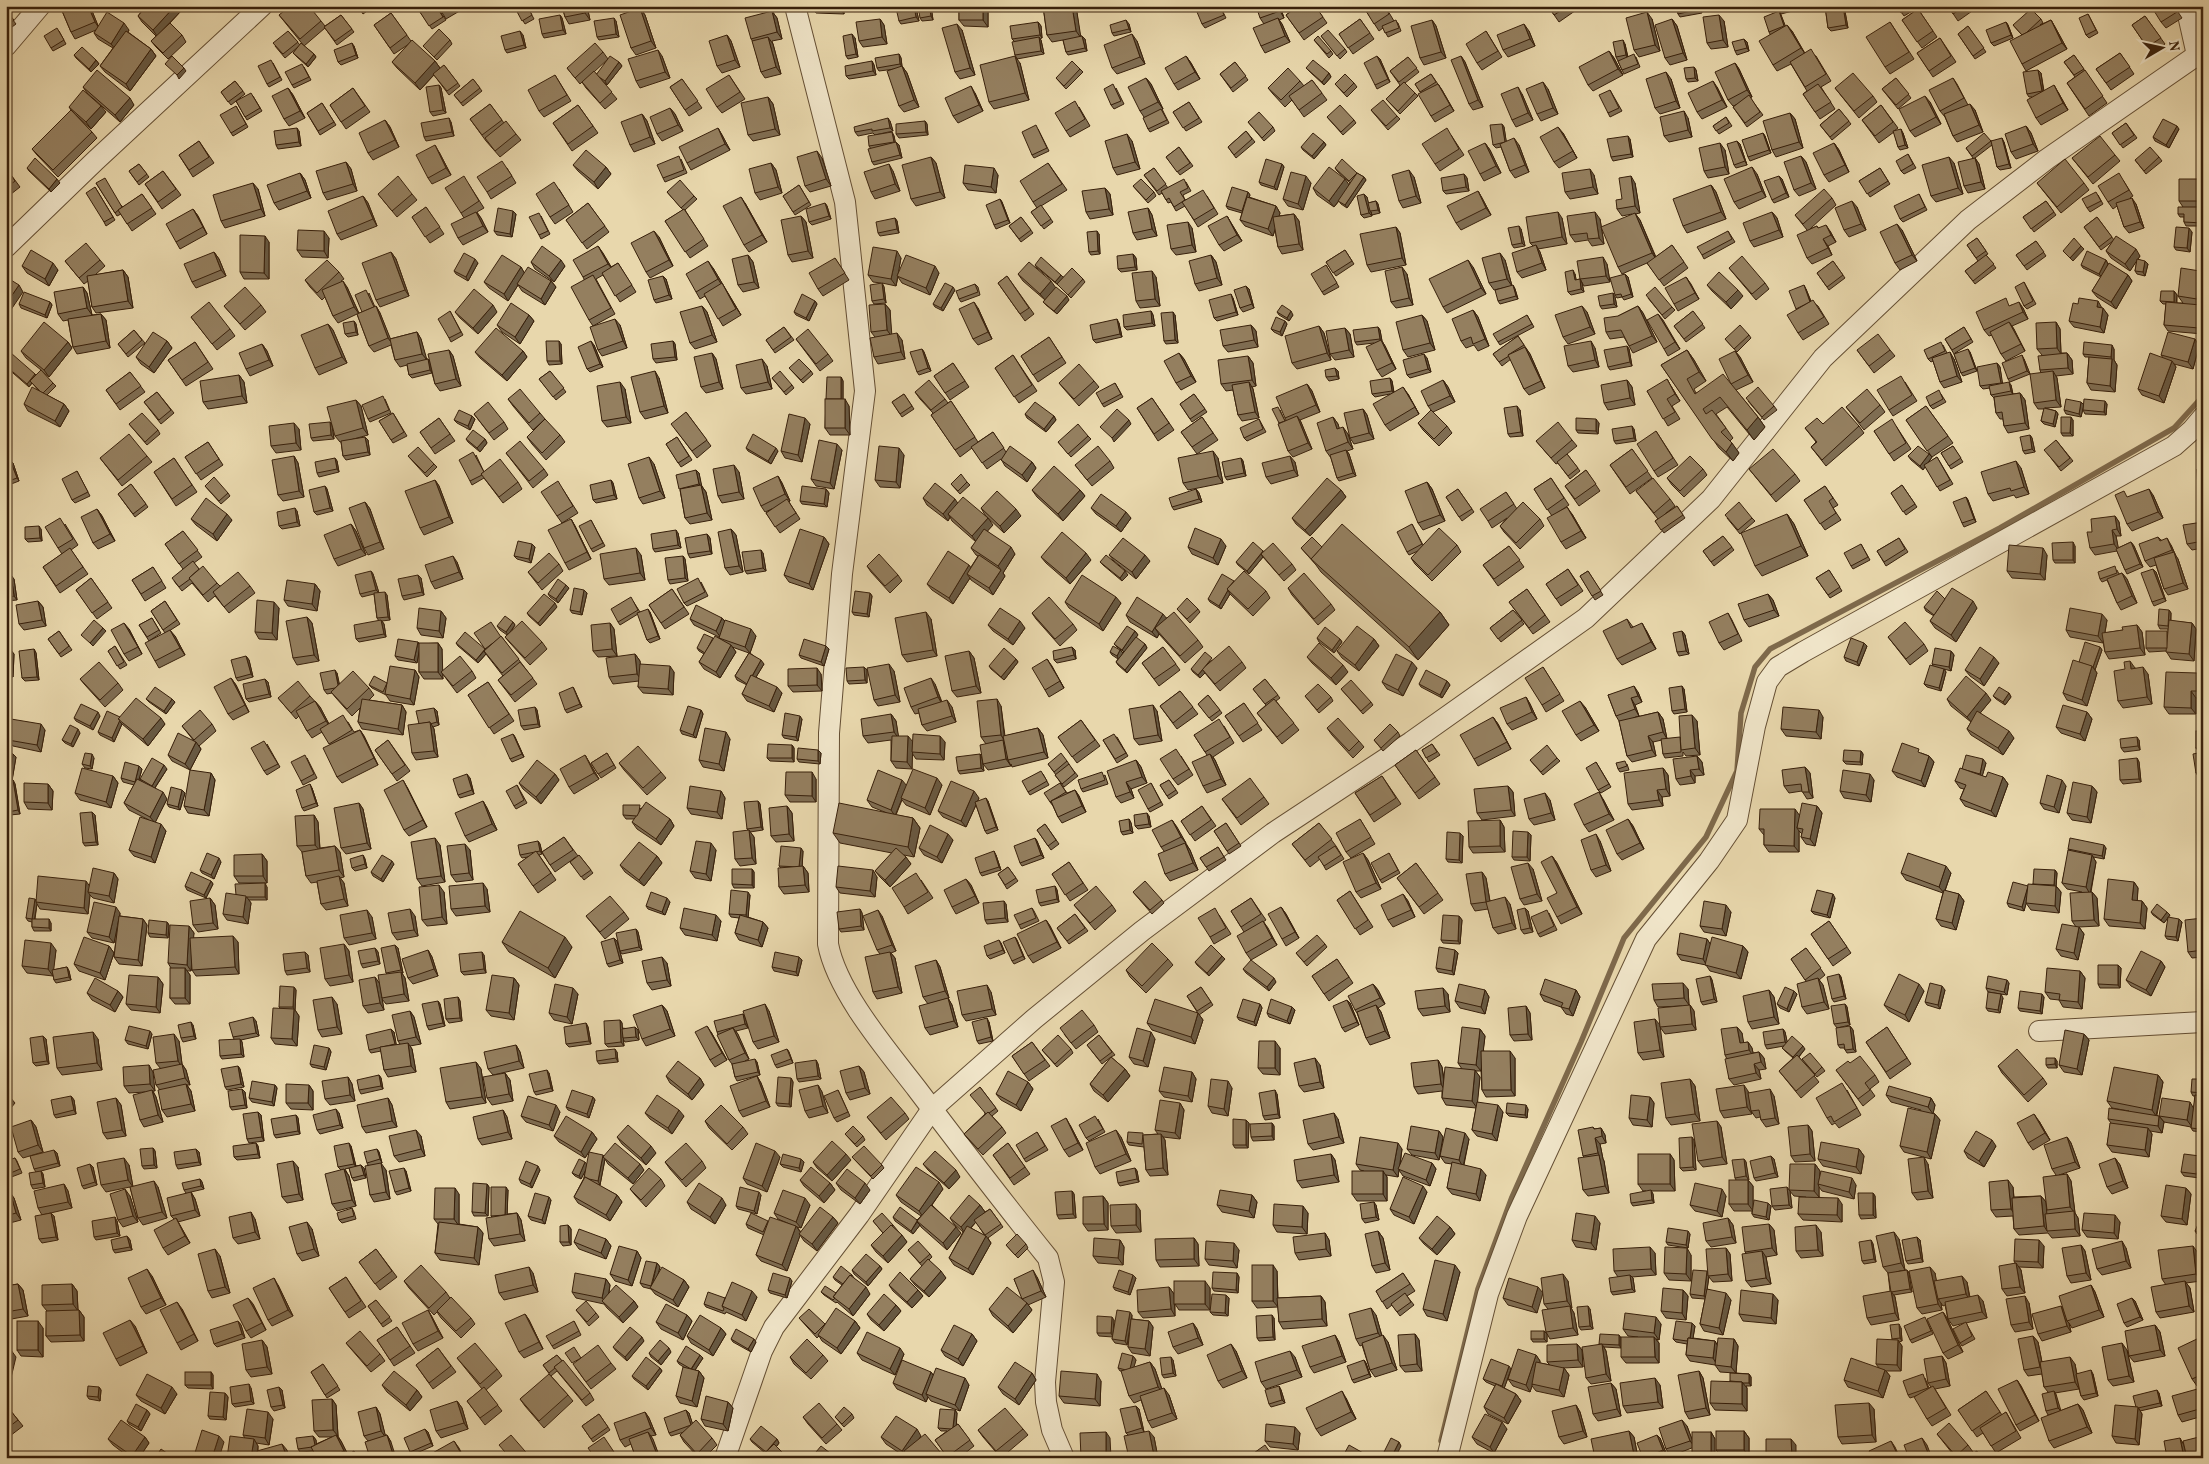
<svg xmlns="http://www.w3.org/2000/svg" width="2209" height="1464" viewBox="0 0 2209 1464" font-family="Vollkorn,serif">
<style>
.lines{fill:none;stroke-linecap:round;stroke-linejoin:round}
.stream{stroke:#7e694b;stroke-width:5.5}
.minor-casing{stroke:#644e33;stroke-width:22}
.minor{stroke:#f0e5c9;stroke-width:20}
.wall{fill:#7f6d52;stroke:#38200b;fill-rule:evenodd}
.shaded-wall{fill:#685942;stroke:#38200b}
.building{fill:#947f5f;stroke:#38200b}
</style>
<rect width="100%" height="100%" fill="#e8d7ac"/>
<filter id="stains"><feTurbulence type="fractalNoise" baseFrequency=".004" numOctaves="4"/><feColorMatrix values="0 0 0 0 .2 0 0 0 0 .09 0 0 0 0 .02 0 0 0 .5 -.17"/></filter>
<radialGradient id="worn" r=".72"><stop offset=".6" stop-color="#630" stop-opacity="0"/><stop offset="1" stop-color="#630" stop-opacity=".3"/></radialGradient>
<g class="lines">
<polyline class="stream" points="1441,1441 1478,1289 1512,1197 1581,1042 1624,938 1706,837 1737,771 1741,713 1755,667 1770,649 2000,528 2174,428 2203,396"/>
<g class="minor-casing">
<g id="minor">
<path d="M795,6L845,202L865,391L842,574L829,733L828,944C837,992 887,1050 917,1089C960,1146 1003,1202 1048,1258L1054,1282L1045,1382L1046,1402L1052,1430L1064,1458"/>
<polyline points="2186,6 2197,55"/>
<polyline points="6,46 40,6"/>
<polyline points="6,247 95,161 262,6"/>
<polyline points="2039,1031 2203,1022"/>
<polyline points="725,1458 762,1351 774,1327 859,1215 932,1109 1034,1019 1142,931 1273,833 1411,742 1586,618 1711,499 1823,358 1968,220 2047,159 2203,51"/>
<polyline points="1447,1458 1488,1294 1517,1216 1646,939 1709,861 1737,820 1755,726 1767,682 1778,667 1803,652 2174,446 2192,430 2203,417"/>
</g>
</g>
<use href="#minor" class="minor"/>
</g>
<g class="wall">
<polygon points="60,6 90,6 98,26 129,30 128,32 151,49 156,56 130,91 105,72 100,66 113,48 98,39 94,33 96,30 75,39 71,32"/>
<polygon points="120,6 132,6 130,11"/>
<polygon points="146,6 177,6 181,11 170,23 182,35 186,42 168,59 156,47 151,41 156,36 142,22 138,16"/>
<polygon points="358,6 374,6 363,14"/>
<polygon points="436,6 446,20 432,29 418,9"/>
<polygon points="438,6 468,6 446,19"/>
<polygon points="514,6 527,6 534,19 525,24"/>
<polygon points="562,6 587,6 590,20 569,24 565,17"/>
<polygon points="811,6 844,6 844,14 816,13"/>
<polygon points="904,6 915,6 916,8 919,21 901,24 899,21"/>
<polygon points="931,6 933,20 922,21 920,18"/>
<polygon points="959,6 988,6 988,27 964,26 959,20"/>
<polygon points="1043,6 1076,6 1080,36 1082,36 1085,39 1087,51 1068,55 1066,52 1063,40 1052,42 1047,35"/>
<polygon points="1208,6 1220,6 1226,18 1205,28 1202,24"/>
<polygon points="1280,6 1284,18 1279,20 1282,24 1290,42 1265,53 1261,46 1264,24 1260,18"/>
<polygon points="1283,6 1309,6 1311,9 1315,6 1327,23 1304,40 1286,15 1296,8 1286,11"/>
<polygon points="1324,6 1331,6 1326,9"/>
<polygon points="1363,6 1385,6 1394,21 1398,23 1401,31 1388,37 1383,28 1379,31"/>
<polygon points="1523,6 1538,6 1538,7 1525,9"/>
<polygon points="1548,6 1582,6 1559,22"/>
<polygon points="1677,6 1701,6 1702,13 1680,17 1678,14"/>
<polygon points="1776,6 1808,6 1808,7 1781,14"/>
<polygon points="1825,6 1844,6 1848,28 1831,31 1828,28"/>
<polygon points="1897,6 1912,6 1914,10 1904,16"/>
<polygon points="1948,6 1973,6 1975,9 1958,21"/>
<polygon points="2174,6 2182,18 2166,28 2161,22"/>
<polygon points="640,8 645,15 656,48 636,55 631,48"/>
<polygon points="1918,9 1937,37 1922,48 1902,20"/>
<polygon points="6,11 16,24 8,30 6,28"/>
<polygon points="772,11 777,18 782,39 772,41 773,44 781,74 765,78 761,72 753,42 751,39"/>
<polygon points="1779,11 1781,15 1785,26 1792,31 1805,54 1816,56 1831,81 1821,87 1835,109 1820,119 1803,94 1807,91 1791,64 1777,71 1773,65 1770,34 1769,32"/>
<polygon points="391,13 411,41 435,61 440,68 437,71 444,65 460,86 449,95 434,75 420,90 397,68 392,62 409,44 394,54 374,25"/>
<polygon points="2088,14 2098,33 2089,38 2086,35"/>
<polygon points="279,15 321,21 325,26 341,15 354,32 337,45 325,28 304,46 314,54 316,57 308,67 296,56 293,53 298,47 285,58 275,46 288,31 300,45 304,46"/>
<polygon points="560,15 562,18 566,34 544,38 542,34"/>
<polygon points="2145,16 2165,44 2152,54 2132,25"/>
<polygon points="880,19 884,25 887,44 863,47 859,41"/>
<polygon points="1360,19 1374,39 1353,54 1339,34"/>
<polygon points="1652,19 1660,51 1639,57 1634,50"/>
<polygon points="1672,19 1677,26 1687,60 1670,65 1665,58"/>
<polygon points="2041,19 2043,23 2040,25 2051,20 2055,27 2067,49 2026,71 2022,64 2022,35 2013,25"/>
<polygon points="1432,20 1436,26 1446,58 1424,65 1420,58"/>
<polygon points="616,21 619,37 599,40 597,37"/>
<polygon points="1724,21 1728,47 1711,49 1707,43"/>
<polygon points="1038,22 1041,26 1042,38 1040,39 1041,40 1044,54 1017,59 1015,55 1014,41 1012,39"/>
<polygon points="1890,22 1914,59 1890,74 1885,67"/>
<polygon points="2006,22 2008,25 2013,38 1994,46 1991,43"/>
<polygon points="1129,24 1131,32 1114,36 1112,33"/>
<polygon points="1968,26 1986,52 1975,59 1958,34"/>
<polygon points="962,30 975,75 960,79 955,72"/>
<polygon points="59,31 66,44 53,51 51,48"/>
<polygon points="1486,31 1502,57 1482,70 1477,63"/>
<polygon points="1529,31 1535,46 1508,57 1503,50"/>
<polygon points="523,35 526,48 507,53 505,50"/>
<polygon points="727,35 731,41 740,67 722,73 717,66"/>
<polygon points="1321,36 1345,49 1347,52 1340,59"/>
<polygon points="855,38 858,57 848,59 846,56"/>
<polygon points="1940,38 1956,62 1933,77 1917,53"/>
<polygon points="1744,39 1747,42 1749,51 1737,55 1735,51"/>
<polygon points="450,40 452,44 437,60 423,46"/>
<polygon points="1314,40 1331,51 1333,54 1329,58"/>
<polygon points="1137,41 1145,64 1117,74 1112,68"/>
<polygon points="1625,44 1628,57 1636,57 1640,67 1624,74 1622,70 1618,61 1616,57"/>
<polygon points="354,46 358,58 341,65 338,62"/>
<polygon points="1609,51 1614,58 1623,75 1593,91 1588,85"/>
<polygon points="603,52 608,59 594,72 596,74 619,62 622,66 607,85 601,80 617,99 605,109 586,88 582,82 580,84 567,68"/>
<polygon points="2120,53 2134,74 2111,90 2096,69"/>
<polygon points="899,54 901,58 902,66 907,73 919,107 904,112 899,106 895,69 879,71 877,68"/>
<polygon points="74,55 96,60 99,64 91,72 76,58"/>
<polygon points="2074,55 2107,103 2089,116 2067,83 2075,77 2064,62"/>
<polygon points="662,56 670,78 640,88 636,81"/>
<polygon points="1186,56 1191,63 1200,79 1178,90 1174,84"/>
<polygon points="1461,56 1465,62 1483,107 1473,110 1469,104"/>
<polygon points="1408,57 1419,72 1405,83 1418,96 1400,114 1386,99 1400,85 1390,71"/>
<polygon points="1380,59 1390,82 1377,89 1375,85"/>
<polygon points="872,61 874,65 876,75 849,79 846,76"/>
<polygon points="1235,62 1248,80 1233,92 1220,74"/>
<polygon points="273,63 282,80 269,87 267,84"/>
<polygon points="1020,63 1029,100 994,109 989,102"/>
<polygon points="1735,63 1739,69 1752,97 1750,98 1763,115 1747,127 1733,107 1736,105 1733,106 1728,100"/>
<polygon points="304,67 311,80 294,88 292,85"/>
<polygon points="1694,67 1696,70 1698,81 1688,82 1686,79"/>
<polygon points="1306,68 1329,73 1331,77 1324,85 1309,71"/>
<polygon points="1080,69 1083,72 1066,89 1056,78"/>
<polygon points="2038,70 2041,73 2044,91 2058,92 2068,110 2041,125 2036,118 2032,97 2029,97 2027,94"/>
<polygon points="1431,74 1442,90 1454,111 1435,122 1431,116 1421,93 1415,84"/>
<polygon points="555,75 571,101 544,117 539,111"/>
<polygon points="729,75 745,99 722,113 717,107"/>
<polygon points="1146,78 1151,84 1163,109 1162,109 1169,123 1150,132 1148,129 1144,117 1140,111"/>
<polygon points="1896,78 1911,98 1898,109 1882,89"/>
<polygon points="1953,78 1957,84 1968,105 1975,110 1983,132 1957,142 1953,136 1945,117 1940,111"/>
<polygon points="473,79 482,91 463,106 454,95"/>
<polygon points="682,79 702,108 689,116 670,87"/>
<polygon points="1671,79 1680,108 1660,114 1655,108"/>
<polygon points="1312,80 1327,100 1304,117 1292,100 1285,107 1273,94 1268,88 1300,81 1304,86"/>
<polygon points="235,81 245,94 231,105 221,92"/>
<polygon points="1354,83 1357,87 1347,97 1335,84"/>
<polygon points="439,85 441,88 446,113 433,116 430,112"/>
<polygon points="83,87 134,105 120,122 87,93"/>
<polygon points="1717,87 1727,107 1702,119 1697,112"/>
<polygon points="288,88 293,95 305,118 289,126 284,119"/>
<polygon points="353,88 370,112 346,129 330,105"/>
<polygon points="1116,88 1124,104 1114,109 1111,105"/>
<polygon points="1835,88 1873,96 1877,102 1859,118"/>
<polygon points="1548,89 1558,114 1541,121 1537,114"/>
<polygon points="1610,90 1622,111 1610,117 1608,113"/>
<polygon points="975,93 983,111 958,123 953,116"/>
<polygon points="1522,94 1533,120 1516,127 1512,120"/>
<polygon points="253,96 262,111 247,120 236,101"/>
<polygon points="768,97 773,104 780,135 753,141 748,135"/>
<polygon points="1189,102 1202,122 1186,131 1173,112"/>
<polygon points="1930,102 1941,124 1915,137 1910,131"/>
<polygon points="322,103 336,125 320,135 307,113"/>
<polygon points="490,104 504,123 516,134 521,140 500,157 486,141 470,119"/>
<polygon points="578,105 598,133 572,151 553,123"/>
<polygon points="1881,105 1898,128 1894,131 1903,133 1908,148 1900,150 1898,147 1894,132 1879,143 1862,120"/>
<polygon points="236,106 248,127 233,136 231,133"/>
<polygon points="69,107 106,112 91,129 76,115 92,132 97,138 58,177 37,155 32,149 73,113"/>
<polygon points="1079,107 1090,126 1070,137 1066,131"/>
<polygon points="670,108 675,114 683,131 662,141 657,134"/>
<polygon points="1839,109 1851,124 1832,140 1820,125"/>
<polygon points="1371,110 1397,116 1400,119 1388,130"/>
<polygon points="1790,113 1795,119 1803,148 1776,157 1772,150"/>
<polygon points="642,114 647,121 655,144 634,152 630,145"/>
<polygon points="1327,117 1354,120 1356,123 1343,135"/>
<polygon points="1726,117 1732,126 1719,134 1713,126"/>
<polygon points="1688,118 1692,137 1669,142 1664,136"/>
<polygon points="385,120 390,127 399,147 373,160 368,153"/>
<polygon points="890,121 893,131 875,135 873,133 858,136 855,132"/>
<polygon points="925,121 927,124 928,135 899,138 896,134"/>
<polygon points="451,122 454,136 426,141 424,137"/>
<polygon points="1248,122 1273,127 1275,131 1264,141"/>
<polygon points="2126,123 2137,138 2123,148 2112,133"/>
<polygon points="1502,124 1504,127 1506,141 1519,145 1529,172 1515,178 1510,171 1501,147 1496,148 1493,145"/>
<polygon points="2026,126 2031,133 2038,151 2016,159 2011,152"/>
<polygon points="718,128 722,135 730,150 691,170 687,163"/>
<polygon points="1038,129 1049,151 1034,158 1032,155"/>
<polygon points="2179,129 2169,148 2155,141 2153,137"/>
<polygon points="299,131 301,146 278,149 276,145"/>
<polygon points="1246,131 1255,142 1236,158 1228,147"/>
<polygon points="892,132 894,136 895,142 899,145 902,158 874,165 872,162 871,149 869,146"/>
<polygon points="1563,133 1577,158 1559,168 1554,162"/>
<polygon points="1763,133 1765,136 1771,153 1750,161 1748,157"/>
<polygon points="1451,135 1464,155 1440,171 1435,164"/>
<polygon points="1630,139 1633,157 1613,161 1611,157"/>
<polygon points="199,141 214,163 193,177 179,155"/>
<polygon points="1132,141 1140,169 1117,175 1113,168"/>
<polygon points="1737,141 1740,144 1747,165 1736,168 1734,165"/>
<polygon points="1991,141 2004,142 2011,168 2000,170 1997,167 1992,145 1975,158 1979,164 1985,189 1968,193 1964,186 1973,158 1966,148"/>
<polygon points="1324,142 1326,145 1314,159 1303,150 1301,147"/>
<polygon points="1485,143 1490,150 1501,173 1484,181 1480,174"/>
<polygon points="1834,143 1839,150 1849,172 1829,182 1824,175"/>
<polygon points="1179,147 1193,166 1180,175 1166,157"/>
<polygon points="1725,150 1729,174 1708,178 1704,171"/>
<polygon points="439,152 451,175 432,184 428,178"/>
<polygon points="1908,154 1916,168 1904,174 1901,171"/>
<polygon points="2115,155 2120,161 2093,184 2072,158"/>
<polygon points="1801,156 1806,162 1816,189 1799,196 1794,190"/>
<polygon points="931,157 936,163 945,198 916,206 911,199"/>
<polygon points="2159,157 2162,161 2146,174 2135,160"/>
<polygon points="822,158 831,186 810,192 805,186"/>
<polygon points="681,159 687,173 665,182 663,178"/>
<polygon points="346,162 351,169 357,191 327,200 323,193"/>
<polygon points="771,163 776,170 782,193 760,200 755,193"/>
<polygon points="1048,163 1067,190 1041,206 1053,222 1044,229 1031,212 1037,208 1033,202"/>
<polygon points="1954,163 1963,194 1936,202 1931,196"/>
<polygon points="139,164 149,177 139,185 129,171"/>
<polygon points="1282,164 1284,167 1277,190 1261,185 1259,182"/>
<polygon points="573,165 606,167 611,174 598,189 578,171"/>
<polygon points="6,168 20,187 6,198"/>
<polygon points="27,168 60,183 51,192 29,171"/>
<polygon points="507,168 516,183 491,199 487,192"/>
<polygon points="1154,168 1168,188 1186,182 1191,191 1183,195 1185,200 1207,196 1218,214 1198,227 1185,206 1176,211 1171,202 1168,203 1162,193 1159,195 1144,175"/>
<polygon points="1335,168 1357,173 1364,177 1366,180 1347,208 1341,204 1339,201 1334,207 1317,195 1313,188 1349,185 1350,183 1337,171"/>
<polygon points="1880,168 1890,184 1870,197 1859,181"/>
<polygon points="163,171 181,195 162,209 145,184"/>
<polygon points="893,171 900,191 875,199 871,192"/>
<polygon points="300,173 305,180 311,198 279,210 274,203"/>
<polygon points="1464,174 1467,178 1469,191 1446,194 1443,191"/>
<polygon points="1757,174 1766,197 1739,209 1734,202"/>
<polygon points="998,175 996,193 968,190 963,183"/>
<polygon points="1594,175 1598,194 1570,199 1565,192"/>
<polygon points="1414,177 1421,203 1403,208 1399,201"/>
<polygon points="1782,179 1789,197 1774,203 1772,200"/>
<polygon points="2123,180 2133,196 2130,198 2136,204 2144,228 2129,233 2124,227 2117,206 2113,209 2108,202"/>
<polygon points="96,183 123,207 142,194 156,214 132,231 121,214 117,216"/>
<polygon points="468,183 484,208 477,212 481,218 488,232 463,245 458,238 464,218 461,213"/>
<polygon points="1311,183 1303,210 1288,206 1283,199"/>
<polygon points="1635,183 1640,213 1635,214 1640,220 1656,257 1672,245 1688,268 1664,286 1647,263 1622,274 1618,267 1632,214 1622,216 1617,209 1622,199"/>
<polygon points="2037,183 2084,183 2089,190 2061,213"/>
<polygon points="2203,183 2203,226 2186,226 2184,222 2184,217 2180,217 2178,214 2183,207 2179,201"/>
<polygon points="799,185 811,205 795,215 783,196"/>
<polygon points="1711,185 1716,192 1726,219 1687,233 1683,226"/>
<polygon points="1133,186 1154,192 1156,196 1148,203"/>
<polygon points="95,187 115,220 106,226 104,222"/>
<polygon points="1105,188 1110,194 1113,215 1090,219 1086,212"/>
<polygon points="258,189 265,216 225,228 221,221"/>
<polygon points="559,189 573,212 555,224 550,217"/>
<polygon points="1478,191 1482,198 1491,215 1461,230 1456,223"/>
<polygon points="667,192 694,196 697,199 685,210 708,246 690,258 665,221 683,210"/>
<polygon points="1248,192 1250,195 1249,197 1276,206 1280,213 1279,216 1294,214 1299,221 1303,250 1282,254 1278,247 1275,230 1273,236 1245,226 1240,220 1242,213 1228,209 1226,206"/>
<polygon points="378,194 412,194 417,200 397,217"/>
<polygon points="1364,194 1367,197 1368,203 1376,201 1378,204 1380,213 1372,215 1371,212 1372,216 1364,218 1361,215"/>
<polygon points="1919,194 1927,210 1903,222 1900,219"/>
<polygon points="2098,195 2103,204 2090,212 2087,208"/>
<polygon points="363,196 368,203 377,226 341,240 337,234"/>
<polygon points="1832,198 1836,205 1810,229 1817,226 1818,228 1830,231 1836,242 1828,246 1832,255 1812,264 1807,258 1807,230 1795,215"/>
<polygon points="1000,199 1002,202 1010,223 996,229 994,225"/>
<polygon points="2046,201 2056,215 2034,232 2023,217"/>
<polygon points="588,203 609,232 587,249 566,220"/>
<polygon points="745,203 767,242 749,252 744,245"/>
<polygon points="825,203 827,206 831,219 812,225 809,222"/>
<polygon points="426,207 444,234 430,243 412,217"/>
<polygon points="1857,207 1866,230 1849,237 1844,230"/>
<polygon points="1148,208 1152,215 1157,236 1137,240 1133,233"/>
<polygon points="193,209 198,216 207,234 180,249 176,242"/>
<polygon points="1772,212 1777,218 1783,237 1754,247 1750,241"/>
<polygon points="516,214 512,237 497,235 494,231"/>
<polygon points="541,216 550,234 541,239 539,235"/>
<polygon points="801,216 806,222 813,258 792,262 788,255"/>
<polygon points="1227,216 1242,241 1224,251 1219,245"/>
<polygon points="1021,217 1033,233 1021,242 1009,226"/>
<polygon points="2097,217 2114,240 2140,256 2138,259 2148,264 2145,276 2137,274 2135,271 2137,260 2130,271 2111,258 2106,251 2113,241 2101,250 2084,227"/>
<polygon points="895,218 897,221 899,233 880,236 878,233"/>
<polygon points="1562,218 1567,244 1538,249 1540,252 1546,270 1522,278 1517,272 1533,246 1530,243"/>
<polygon points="1600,219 1604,244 1592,246 1588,240 1575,242 1570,235"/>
<polygon points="1396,227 1400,233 1406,265 1371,272 1367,265"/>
<polygon points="1192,228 1196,252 1176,255 1171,249"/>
<polygon points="1521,229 1525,246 1514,248 1512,245"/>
<polygon points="1902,230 1917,261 1900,270 1895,263"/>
<polygon points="1728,231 1735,242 1704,259 1702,255"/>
<polygon points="2192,232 2190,252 2176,250 2174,247"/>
<polygon points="1099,234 1100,254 1091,255 1089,252"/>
<polygon points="659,237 673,266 650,278 646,272"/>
<polygon points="329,238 328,258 302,257 297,250"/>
<polygon points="1977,238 1988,254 1986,255 1996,268 1975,284 1965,271 1978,261 1967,245"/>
<polygon points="2036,241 2046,256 2027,270 2016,255"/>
<polygon points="269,242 269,279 244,279 240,272"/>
<polygon points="598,246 611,267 618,263 636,292 620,302 603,275 596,279 615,314 593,326 589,320 584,279 583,277"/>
<polygon points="1345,250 1354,264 1336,276 1326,262"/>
<polygon points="214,252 219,259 226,276 196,288 192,282"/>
<polygon points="391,252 396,259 409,296 380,307 376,300"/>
<polygon points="1133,254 1136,258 1137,270 1121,272 1118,269"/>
<polygon points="748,255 753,262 759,288 743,292 738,285"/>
<polygon points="1211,255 1216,262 1222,285 1199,291 1195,284"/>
<polygon points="835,258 849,280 823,296 818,289"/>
<polygon points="901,258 898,273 939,273 930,295 902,283 898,277 896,286 882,283 884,287 886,303 874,304 872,301 881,283 873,282 868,275"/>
<polygon points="100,260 105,266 95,275 123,270 128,277 133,308 96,313 92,307 88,281 84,284 65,261"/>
<polygon points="1505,260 1512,286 1494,290 1489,283"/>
<polygon points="2106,260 2108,264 2128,275 2132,281 2116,309 2097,297 2092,291 2101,277 2083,268 2081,265"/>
<polygon points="1833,261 1845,278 1829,290 1817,273"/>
<polygon points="531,262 565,266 554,282 535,269"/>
<polygon points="478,263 468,281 456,274 454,271"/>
<polygon points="1607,264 1610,282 1584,286 1580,279"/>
<polygon points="1035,265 1063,277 1083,279 1085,282 1071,298 1058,285 1037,268"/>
<polygon points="1326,265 1339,287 1324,295 1322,292"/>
<polygon points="22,266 58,270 49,286 27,273"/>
<polygon points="521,267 524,273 551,281 556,287 545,305 522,291 518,285 508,301 489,288 484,282"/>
<polygon points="1473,267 1486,294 1447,313 1443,307"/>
<polygon points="713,268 741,315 723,326 705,296 700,299 696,292"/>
<polygon points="1729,268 1765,283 1769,289 1756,300 1734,274"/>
<polygon points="339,272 344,279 341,281 347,287 359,313 362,312 369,293 375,307 376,306 380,313 390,339 417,332 421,339 426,359 428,359 430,362 449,350 453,356 461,386 440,391 435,384 432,373 412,378 409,375 407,365 400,367 395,360 391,345 374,352 369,346 357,314 338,323 333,316 325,297 322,300 310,287 305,280"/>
<polygon points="1018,274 1056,288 1069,300 1057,314 1046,305 1043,302 1045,300 1023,281"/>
<polygon points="1407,274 1413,305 1396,308 1391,302"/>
<polygon points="1575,274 1576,280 1580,279 1582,283 1584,292 1571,295 1568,292"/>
<polygon points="1007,276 1034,314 1025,321 998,283"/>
<polygon points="1156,277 1160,306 1140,308 1136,301"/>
<polygon points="1628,277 1633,297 1624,300 1622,297 1617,298 1615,295"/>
<polygon points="1686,277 1699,299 1678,311 1674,304"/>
<polygon points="666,279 672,299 656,303 654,300"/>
<polygon points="2024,282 2036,304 2027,309 2024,306"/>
<polygon points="975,284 978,287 980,295 961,302 959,299"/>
<polygon points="1513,285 1515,289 1518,299 1500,304 1498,301"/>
<polygon points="1707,285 1743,296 1731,309 1712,291"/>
<polygon points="83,287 87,293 92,315 101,314 106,320 110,348 77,354 73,347 68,320 63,321 58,314"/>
<polygon points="1249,289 1254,308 1243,312 1240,308"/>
<polygon points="1806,289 1811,301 1818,306 1829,324 1803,340 1798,333 1796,310"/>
<polygon points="955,290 943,311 935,307 933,304"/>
<polygon points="2174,291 2177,295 2177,303 2183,303 2178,296 2203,291 2201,305 2203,308 2203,334 2168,331 2164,325 2166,304 2163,304 2160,301"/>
<polygon points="1615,297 1617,307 1602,309 1600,306"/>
<polygon points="1233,298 1238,315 1217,321 1214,318"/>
<polygon points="1648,298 1672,307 1675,310 1665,319"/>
<polygon points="815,301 817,304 809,321 796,315 794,312"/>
<polygon points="50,302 52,305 47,318 21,308 19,304"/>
<polygon points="885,304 890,310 891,334 902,340 905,359 878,364 874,357 875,337 871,332"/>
<polygon points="261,305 266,312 245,330 224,306"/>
<polygon points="2011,305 2023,308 2028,319 2012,326 2025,351 2006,361 2001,354 1992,335 1989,336 1984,330"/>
<polygon points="702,306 707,312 717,342 695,349 690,343"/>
<polygon points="1638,306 1643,313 1657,342 1633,353 1629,346 1624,337 1610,339 1606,332 1618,316"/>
<polygon points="978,308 992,339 978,345 973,339"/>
<polygon points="2102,308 2108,315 2104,333 2074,327 2069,321"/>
<polygon points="1473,310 1478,317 1489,346 1478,351 1474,345 1466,348 1461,341"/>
<polygon points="450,311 463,335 451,342 449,338"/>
<polygon points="1151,311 1153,315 1155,326 1127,330 1124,327"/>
<polygon points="1693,311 1705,328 1686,342 1674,326"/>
<polygon points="455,312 497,312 478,334 460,318"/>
<polygon points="1277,312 1293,315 1289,321 1279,315"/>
<polygon points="1587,312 1595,334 1568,344 1563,337"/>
<polygon points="1658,314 1680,349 1668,356 1664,349"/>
<polygon points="529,315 534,321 520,344 502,332 497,325"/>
<polygon points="1175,315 1178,343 1166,344 1164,341"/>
<polygon points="1422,315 1427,321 1435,350 1408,357 1403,350"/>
<polygon points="1527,315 1534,327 1500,345 1498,342"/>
<polygon points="191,317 230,329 235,336 217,350"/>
<polygon points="354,321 356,324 358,335 348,337 345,334"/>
<polygon points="1285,321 1287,324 1282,336 1274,332 1271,329"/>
<polygon points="2056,322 2060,329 2061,353 2067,353 2072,360 2073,374 2056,376 2057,378 2061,407 2045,408 2056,411 2058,414 2055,427 2044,424 2041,421 2044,409 2038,409 2034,403 2041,373 2040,370 2042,355 2037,349"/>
<polygon points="1119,323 1122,337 1096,343 1093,340"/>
<polygon points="328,324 333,330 347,363 319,375 315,368"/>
<polygon points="620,325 627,348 602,356 598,350"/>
<polygon points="1251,325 1256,331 1258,347 1228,352 1223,346"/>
<polygon points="1319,326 1324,333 1331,360 1297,369 1292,363"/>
<polygon points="784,327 794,340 775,353 766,340"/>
<polygon points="1378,327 1380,330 1382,341 1385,346 1396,369 1382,377 1377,370 1374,343 1357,345 1355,342"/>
<polygon points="1964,327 1973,342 1955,353 1970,352 1977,371 1963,376 1961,373 1954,354 1945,339"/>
<polygon points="1345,328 1350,334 1354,357 1335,360 1330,354"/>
<polygon points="134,330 145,343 128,357 118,344"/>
<polygon points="1749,335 1751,338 1737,352 1725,339"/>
<polygon points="1518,336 1530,354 1545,388 1529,395 1524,389 1511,359 1502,366 1493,354"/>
<polygon points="1049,337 1066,363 1038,382 1021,356"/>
<polygon points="796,339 828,354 833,361 820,371"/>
<polygon points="2195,339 2199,346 2193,369 2174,364 2176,367 2164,403 2142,395 2138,389 2163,358 2161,355"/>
<polygon points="167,341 172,348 154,373 141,364 136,357"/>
<polygon points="673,341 675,344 677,360 656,363 653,359"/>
<polygon points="68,342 72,348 49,377 41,371 56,386 47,395 64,404 69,411 60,427 28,411 24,404 39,391 32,383 29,387 6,367 6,359 35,374 36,375 41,370 26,358 21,351"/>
<polygon points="195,342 213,369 186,386 168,360"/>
<polygon points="262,344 267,351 273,366 250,376 246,369"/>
<polygon points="561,344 562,364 549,365 547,361"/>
<polygon points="594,345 603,367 590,372 587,369"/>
<polygon points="1943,345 1947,353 1954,359 1962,382 1944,388 1940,382 1933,361 1931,362 1928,359"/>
<polygon points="1627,346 1629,349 1632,366 1610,370 1608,367"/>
<polygon points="1595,348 1599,367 1573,372 1568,366"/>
<polygon points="922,349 924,352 931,371 919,375 917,372"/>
<polygon points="2114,349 2114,360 2117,365 2115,392 2091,390 2087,383 2089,357 2085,357 2083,354"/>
<polygon points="1687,350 1694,360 1706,381 1694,389 1696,393 1731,384 1735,351 1740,357 1753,382 1736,390 1758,417 1765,427 1754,440 1727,407 1716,414 1733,438 1730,441 1739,453 1733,461 1719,448 1661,365"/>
<polygon points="1857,350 1890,350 1895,356 1874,373"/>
<polygon points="523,351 527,357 507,381 480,358 475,352"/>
<polygon points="712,353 716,359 723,389 706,393 701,387"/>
<polygon points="1179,353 1184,359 1196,382 1181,390 1176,383"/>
<polygon points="1013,355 1037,391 1019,403 995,368"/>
<polygon points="1248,356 1253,363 1256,386 1252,387 1253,389 1259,418 1242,421 1238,415 1233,390 1226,391 1221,384"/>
<polygon points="1427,358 1431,372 1410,378 1407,375"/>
<polygon points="2024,359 2030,374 2010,382 2008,379"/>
<polygon points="953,363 969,387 950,400 934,376"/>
<polygon points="1997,363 2000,367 2002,383 2011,385 2013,394 2020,393 2025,400 2029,429 2008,433 2004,426 2003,419 2000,419 1996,413 1994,398 1991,395 1990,388 1983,389 1980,386"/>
<polygon points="767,366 772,389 746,394 741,388"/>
<polygon points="789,368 811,371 813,374 803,383"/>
<polygon points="550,371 566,392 556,400 539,379"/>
<polygon points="1338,371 1339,379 1329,381 1326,377"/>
<polygon points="130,372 145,392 120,410 106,390"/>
<polygon points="239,375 244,382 247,403 208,409 203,402"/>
<polygon points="841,377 843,381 843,399 849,406 850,435 830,435 825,428 826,399"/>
<polygon points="659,378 668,413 645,419 640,412"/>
<polygon points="772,378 792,385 794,388 786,395"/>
<polygon points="1390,378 1392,381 1394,392 1408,394 1419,414 1390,431 1385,425 1390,394 1375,397 1372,394"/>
<polygon points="1443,380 1448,387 1455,402 1433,412 1447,426 1452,433 1439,446 1423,430 1418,423 1431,410 1428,406"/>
<polygon points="1627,380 1632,387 1635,405 1608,410 1604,403"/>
<polygon points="1094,381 1099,387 1079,406 1064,389 1059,383"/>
<polygon points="1905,382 1917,401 1893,416 1889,410"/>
<polygon points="1115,383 1123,397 1104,407 1102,404"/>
<polygon points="1307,384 1312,391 1320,412 1300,420 1312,449 1293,457 1288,451 1279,423 1280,410 1285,421 1286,420 1285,418"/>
<polygon points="1671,386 1680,401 1672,406 1680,419 1668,426 1647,391"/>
<polygon points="625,389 631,423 607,427 602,421"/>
<polygon points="157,392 174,413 161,424 144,402"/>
<polygon points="915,392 945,399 948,403 951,401 978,442 993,432 1006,452 1032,462 1036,468 1027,482 1005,466 1001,459 987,469 972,448 960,457 931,415 933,413 920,399"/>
<polygon points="904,394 914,409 902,417 892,402"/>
<polygon points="1194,394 1207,412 1192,422 1180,404"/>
<polygon points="1941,394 1946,402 1933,409 1930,406"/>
<polygon points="1152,398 1174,430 1158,441 1137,408"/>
<polygon points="385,399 391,413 370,422 368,419"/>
<polygon points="508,399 540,413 545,419 533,430 513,406"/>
<polygon points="356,400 361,406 368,435 350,440 365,437 368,440 370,455 346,460 343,456 341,442 340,442 335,436"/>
<polygon points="1748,401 1774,406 1777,410 1764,420"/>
<polygon points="2107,404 2106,415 2085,414 2083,410 2083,407 2081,417 2066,414 2064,410 2083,405"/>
<polygon points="1880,405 1885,412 1864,430 1846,407"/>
<polygon points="1926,406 1953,443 1932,457 1906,420"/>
<polygon points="1363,409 1367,415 1374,439 1354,444 1350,438"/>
<polygon points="1520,410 1523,436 1510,437 1508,434"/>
<polygon points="686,412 711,446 697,458 676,430"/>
<polygon points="393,413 407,436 393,443 379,421"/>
<polygon points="474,414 504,422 508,429 494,440"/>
<polygon points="1025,414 1054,416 1056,420 1046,432 1027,418"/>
<polygon points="472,416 475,419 470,430 457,423 454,420"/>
<polygon points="6,417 8,420 10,438 6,438"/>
<polygon points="1202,417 1218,440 1197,454 1181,432"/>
<polygon points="1333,417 1338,424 1339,429 1348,434 1353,449 1347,451 1349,454 1356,476 1339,481 1337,478 1331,458 1326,451"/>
<polygon points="439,418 455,441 435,454 420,432"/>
<polygon points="1259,419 1266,432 1247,441 1244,438"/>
<polygon points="2073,420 2073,436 2063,436 2061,433"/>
<polygon points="330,422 332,425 334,439 313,441 311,438"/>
<polygon points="1599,423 1598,434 1578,433 1576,430"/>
<polygon points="129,424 158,430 160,434 147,445"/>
<polygon points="810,424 802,462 785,458 781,451"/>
<polygon points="1823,424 1859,426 1864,433 1826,466 1811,447 1816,442 1805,428"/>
<polygon points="1896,426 1911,449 1894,461 1874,431"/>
<polygon points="299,429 301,450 276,453 271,446"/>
<polygon points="1634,429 1636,441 1616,444 1614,441"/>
<polygon points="1656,431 1678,465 1658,477 1654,471"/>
<polygon points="560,435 565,442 546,460 532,444 527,437"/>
<polygon points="2030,435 2032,438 2035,452 2025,454 2023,451"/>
<polygon points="1088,436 1091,439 1071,457 1058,442"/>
<polygon points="677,437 692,460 681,467 666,444"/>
<polygon points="466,439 485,439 487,443 480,452 468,442"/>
<polygon points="1572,440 1577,446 1567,454 1580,471 1570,479 1558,463 1556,464 1536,441"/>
<polygon points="2056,440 2073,461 2061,471 2047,453"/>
<polygon points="208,442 223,465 201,480 185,457"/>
<polygon points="1953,446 1963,462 1951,469 1941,453"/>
<polygon points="746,448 778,451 771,464 748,451"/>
<polygon points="1632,449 1652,478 1630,494 1610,465"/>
<polygon points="842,450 834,489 816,486 811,479"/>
<polygon points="506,453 544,469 548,475 533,488"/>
<polygon points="476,455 484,472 518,482 522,489 503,503 484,478 472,485 470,481"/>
<polygon points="904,455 900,488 880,487 875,480"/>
<polygon points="147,456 152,462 122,486 100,458"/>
<polygon points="294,456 298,463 304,497 283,501 278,495"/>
<polygon points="408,456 434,464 437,467 427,477"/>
<polygon points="1908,456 1932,457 1928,463 1937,457 1953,484 1940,491 1925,466 1923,470 1911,460"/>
<polygon points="174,458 197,492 176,506 154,472"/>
<polygon points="335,458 337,461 339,472 319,477 317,473"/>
<polygon points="1218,458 1223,483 1188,490 1183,483"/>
<polygon points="1241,458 1243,461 1246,476 1227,480 1225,477"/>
<polygon points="10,460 13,463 19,481 6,486 6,461"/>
<polygon points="1110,461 1114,468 1092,486 1075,465"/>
<polygon points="1295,462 1298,476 1271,484 1266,477"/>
<polygon points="654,464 665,498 643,504 639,498"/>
<polygon points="2021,468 2029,494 2016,498 2014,495 1993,501 1988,494"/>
<polygon points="1703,469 1707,475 1684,497 1672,485 1667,478"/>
<polygon points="1749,469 1795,474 1800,481 1776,502"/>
<polygon points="2203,469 2203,495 2200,495 2198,492"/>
<polygon points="696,470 699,473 701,485 706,492 712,520 690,524 685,518 680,490"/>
<polygon points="1586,470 1600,491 1579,506 1565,486"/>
<polygon points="77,471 90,496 75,503 72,500"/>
<polygon points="739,472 744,499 722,503 718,496"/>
<polygon points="778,476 782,483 790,501 789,502 800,519 780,533 766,513 772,509 765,512 761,506"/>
<polygon points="1551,478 1569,505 1557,513 1572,514 1586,538 1566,549 1561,542 1552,516 1534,489"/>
<polygon points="435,480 439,486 453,523 424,535 420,528"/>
<polygon points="611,480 613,483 617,499 596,503 593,500"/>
<polygon points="967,482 970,485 960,494 951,484"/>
<polygon points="1427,482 1432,489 1445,521 1423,530 1418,523"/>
<polygon points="131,484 148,507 135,517 118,494"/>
<polygon points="1902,485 1917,507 1906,515 1891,493"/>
<polygon points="205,486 228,493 230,496 221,504"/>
<polygon points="325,486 327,489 333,511 317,515 314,512"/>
<polygon points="1825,486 1838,505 1833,508 1841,520 1825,530 1804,500"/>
<polygon points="562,488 578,513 562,523 557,516"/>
<polygon points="826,489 829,493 827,507 802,504 800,501"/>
<polygon points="1196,489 1199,493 1202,502 1174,510 1172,507"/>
<polygon points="1458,489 1474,512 1462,521 1446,497"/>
<polygon points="1032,490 1080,490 1085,496 1063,521 1037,497"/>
<polygon points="1341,490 1346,497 1310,536 1296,524 1292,518"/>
<polygon points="1636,491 1670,499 1675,506 1665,514 1677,506 1685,518 1664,533 1655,521 1658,519"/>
<polygon points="1506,492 1517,509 1540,519 1544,526 1520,549 1504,532 1500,526 1507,518 1492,528 1488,521"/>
<polygon points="2153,495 2163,518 2132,531 2127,524 2128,497"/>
<polygon points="1966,497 1968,500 1976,522 1964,527 1962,523"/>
<polygon points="923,498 958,503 993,525 987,531 1015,554 1003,573 1005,576 993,595 971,580 970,578 953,604 932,590 927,584 971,567 978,556 976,555 971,548 976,542 952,521 950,517 948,521 927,505"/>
<polygon points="365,502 370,509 384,549 368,555 364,548"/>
<polygon points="981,508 1021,516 1004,533 985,515"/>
<polygon points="1091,508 1131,518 1121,532 1096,514"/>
<polygon points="97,509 102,516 115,541 98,549 93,543"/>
<polygon points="297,511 300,526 282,529 279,526"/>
<polygon points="1787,514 1794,524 1808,556 1762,576 1755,566"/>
<polygon points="2115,516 2119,522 2121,536 2116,536 2118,548 2131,542 2134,546 2143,567 2127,574 2125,570 2117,551 2095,555 2090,548 2092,532"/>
<polygon points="1727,518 1752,518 1755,521 1740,534"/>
<polygon points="191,519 232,520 217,541 196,525"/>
<polygon points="571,519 575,526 591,559 569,570 565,563"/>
<polygon points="591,520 605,546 593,552 591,549"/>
<polygon points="2203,522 2203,548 2192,550 2187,544"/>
<polygon points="65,524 78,545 71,550 88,574 60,593 43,567 62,554 58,548"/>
<polygon points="351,524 356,531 366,555 338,566 334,559"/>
<polygon points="1412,524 1423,545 1457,545 1461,552 1432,581 1415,564 1411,558 1418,551 1409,555 1407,552"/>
<polygon points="41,529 42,541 28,542 25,539"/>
<polygon points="731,529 736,535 743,572 730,575 725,568"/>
<polygon points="183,531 202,557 194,563 199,569 217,583 220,586 250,586 255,593 229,613 215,596 208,602 192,583 182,591 174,581 183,569 165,544"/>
<polygon points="678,533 681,548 655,552 653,549"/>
<polygon points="707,534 710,538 712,554 690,558 688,554"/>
<polygon points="1723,536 1734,550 1714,566 1703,551"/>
<polygon points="824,537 829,544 813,590 789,582 784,575"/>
<polygon points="2158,537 2161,540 2171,545 2176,556 2178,559 2188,589 2168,595 2164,589 2156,565 2150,567 2145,561"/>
<polygon points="1899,538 1908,552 1886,566 1877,551"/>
<polygon points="1861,544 1870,560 1853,569 1851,566"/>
<polygon points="1226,546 1218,565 1192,554 1188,547"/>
<polygon points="1509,546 1524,567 1498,586 1483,565"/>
<polygon points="2075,546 2075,563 2055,563 2053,560"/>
<polygon points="535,547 531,563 517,559 514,556"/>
<polygon points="1322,547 1440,612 1449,625 1418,660 1321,572 1316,565 1301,548"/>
<polygon points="1263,551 1292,564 1296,570 1284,581 1263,557 1249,574 1238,565 1236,562"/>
<polygon points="763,553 766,571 747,574 745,571"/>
<polygon points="641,555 645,580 609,585 604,579"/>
<polygon points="1109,555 1150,561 1136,579 1114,561"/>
<polygon points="2047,555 2045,580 2012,578 2007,571"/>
<polygon points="683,556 685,559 688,581 670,584 668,580"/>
<polygon points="1041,557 1091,560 1070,584 1046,563"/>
<polygon points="457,562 463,579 435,589 431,582"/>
<polygon points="1100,562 1128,575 1122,581 1103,565"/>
<polygon points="559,564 563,571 542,590 528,572"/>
<polygon points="867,566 898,575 902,581 890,593 871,572"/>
<polygon points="153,567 166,588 145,601 132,580"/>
<polygon points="1568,569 1583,591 1561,606 1546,584"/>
<polygon points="2153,569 2156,572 2166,601 2154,606 2152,602"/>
<polygon points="1829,570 1842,591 1830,598 1816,578"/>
<polygon points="2117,570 2119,574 2122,573 2127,579 2137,603 2121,610 2117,603 2107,580 2102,582 2100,579"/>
<polygon points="371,571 373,574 379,593 387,595 390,620 382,621 384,624 386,637 359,642 356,639 379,621 377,618 374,594 362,597 360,594"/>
<polygon points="1588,571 1603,595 1595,600 1580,576"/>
<polygon points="6,576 14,579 17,600 6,601"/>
<polygon points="91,578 112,608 97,619 76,590"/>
<polygon points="421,578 424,595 404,600 402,596"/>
<polygon points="1234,581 1266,591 1270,598 1253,616 1230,594 1221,609 1210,602 1208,599"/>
<polygon points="701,582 708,596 687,606 684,603"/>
<polygon points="315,584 320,591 317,611 288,606 284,600"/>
<polygon points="569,588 558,603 550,597 548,594"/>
<polygon points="1288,588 1331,604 1335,610 1318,625 1292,595"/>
<polygon points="672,589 689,614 665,629 649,605"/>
<polygon points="1527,589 1550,622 1533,634 1509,602"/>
<polygon points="587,593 582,615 572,613 570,610"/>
<polygon points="870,593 872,596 869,617 854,615 852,612"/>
<polygon points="1768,594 1773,600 1779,616 1749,627 1744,620"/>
<polygon points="1945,599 1977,608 1956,642 1935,628 1930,621 1934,616 1926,611 1924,607"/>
<polygon points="38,601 43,607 46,626 24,630 19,624"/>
<polygon points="165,601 180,624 169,631 175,636 185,655 159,668 155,661 165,633 151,611"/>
<polygon points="633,601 640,612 650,612 660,639 650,643 647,640 638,614 620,625 618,622"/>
<polygon points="1065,602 1121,603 1103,631 1069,608"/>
<polygon points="557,607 540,626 529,616 527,613"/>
<polygon points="279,608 277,640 259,639 255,632"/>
<polygon points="1177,609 1198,609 1200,612 1190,623"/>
<polygon points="1513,610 1524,624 1501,642 1490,628"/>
<polygon points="2169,610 2171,613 2171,621 2192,623 2196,629 2194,661 2171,659 2166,651 2149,652 2146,648 2168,632 2168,629 2160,629 2158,625"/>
<polygon points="441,611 446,618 443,638 421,635 417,628"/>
<polygon points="1032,613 1073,624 1077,630 1060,646 1036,619"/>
<polygon points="1728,613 1732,620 1742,641 1724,650 1719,643"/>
<polygon points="1126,615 1167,618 1198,640 1203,647 1185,663 1159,634 1157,638 1130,622"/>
<polygon points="307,617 312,623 319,661 297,665 293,658"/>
<polygon points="152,618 161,633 149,641 139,625"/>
<polygon points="722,618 725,621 756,636 750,653 764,664 756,677 782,693 774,712 747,701 742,694 747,685 737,680 735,676 749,653 732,647 736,652 720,678 704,669 699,662 704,654 699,651 697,648 719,638 719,637 694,625 690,619"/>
<polygon points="931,619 937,656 907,662 902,655"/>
<polygon points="1627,619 1633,627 1646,630 1656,649 1622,665 1617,659"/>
<polygon points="2107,620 2105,633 2123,630 2137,625 2142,632 2145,655 2109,659 2105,652 2103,641 2103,643 2070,637 2066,630"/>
<polygon points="513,622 515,625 512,630 542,642 547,649 530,665 510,643 505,637 507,635 500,630 497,626"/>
<polygon points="610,623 614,629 617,656 598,657 593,651"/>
<polygon points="988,625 1025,628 1013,645 993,631"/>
<polygon points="129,629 142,654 129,661 124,654"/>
<polygon points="59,631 72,650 61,657 48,639"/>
<polygon points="1135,631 1138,635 1134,639 1145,644 1147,648 1127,673 1118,665 1116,662 1118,659 1112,655 1110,652 1123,653 1124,652 1117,647 1114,644"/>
<polygon points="1682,631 1685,635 1689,654 1679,656 1677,652"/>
<polygon points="501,636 537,684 515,702 498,680 503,676 486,654 478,663 458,646 456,643 485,649"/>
<polygon points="1888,637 1924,644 1928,651 1910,665"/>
<polygon points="1317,638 1340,639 1342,642 1334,653 1319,642"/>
<polygon points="1374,639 1379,646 1359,671 1342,658 1337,651"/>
<polygon points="418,642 419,644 438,643 442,649 442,671 472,671 476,678 457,693 442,673 443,679 424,679 419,672 419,650 417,663 398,660 395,656"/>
<polygon points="1864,643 1867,646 1859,666 1846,661 1844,657"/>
<polygon points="115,646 127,665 120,669 108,651"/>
<polygon points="826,646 829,649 824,666 801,658 799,655"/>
<polygon points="1163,647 1180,670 1159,686 1142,663"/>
<polygon points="2100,647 2102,650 2095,670 2097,673 2087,706 2067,700 2063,693 2079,662"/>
<polygon points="6,648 9,648 14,654 13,677 6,676"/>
<polygon points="34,649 36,653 39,680 25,681 22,678"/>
<polygon points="1075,650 1076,659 1057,663 1054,660"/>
<polygon points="969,651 974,658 981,693 957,697 952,691"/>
<polygon points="1951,651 1954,655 1951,671 1944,669 1946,672 1941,691 1927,687 1924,684 1933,665 1932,664"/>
<polygon points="635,654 640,661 640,665 674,672 673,695 643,693 638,687 639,681 613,684 609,677"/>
<polygon points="246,656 249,660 253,677 238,681 236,678"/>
<polygon points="1307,657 1348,672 1336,685 1312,663"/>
<polygon points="1016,659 1018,662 1004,680 991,669 989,666"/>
<polygon points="1047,659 1064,688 1049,697 1045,690"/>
<polygon points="1213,660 1242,662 1246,668 1220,691 1205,673 1200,678 1193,672 1191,669"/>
<polygon points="1999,663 1984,686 1970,676 1965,670"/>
<polygon points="864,667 867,670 867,683 849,684 847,681"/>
<polygon points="1543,667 1564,701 1546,712 1542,705"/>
<polygon points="1417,668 1403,696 1387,689 1382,682"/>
<polygon points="2135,668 2148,674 2152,704 2123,708 2118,701 2125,669"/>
<polygon points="2203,668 2203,709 2198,702 2198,698 2196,698 2196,714 2169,714 2164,707 2197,673 2199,675"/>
<polygon points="415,670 419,677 414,705 390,701 386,695 372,688 369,685 387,683"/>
<polygon points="894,671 900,702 878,706 874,700"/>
<polygon points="337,673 339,684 369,688 374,695 369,700 402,705 406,712 403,735 362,729 358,722 360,708 352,716 336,698 332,693 327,694 324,690"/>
<polygon points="821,674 822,691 793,692 788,686"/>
<polygon points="231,678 236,685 249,712 233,720 228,714"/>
<polygon points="80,679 118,683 123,690 105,707 85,685"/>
<polygon points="1265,679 1280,698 1276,701 1299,730 1282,744 1257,713 1266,705 1253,689"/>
<polygon points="1447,681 1450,685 1442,698 1421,687 1419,684"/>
<polygon points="268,682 271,697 249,702 246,699"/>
<polygon points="488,682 514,721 494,734 468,695"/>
<polygon points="935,684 942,702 952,707 956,722 927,731 922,725 919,713 915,714 911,707"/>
<polygon points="573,687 575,691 582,707 567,713 565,710"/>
<polygon points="1341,689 1371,702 1373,705 1363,714"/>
<polygon points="1684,689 1687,712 1674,714 1672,711"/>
<polygon points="1180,691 1198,714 1177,729 1160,706"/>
<polygon points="1638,692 1642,702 1635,705 1639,716 1633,718 1658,712 1663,719 1667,739 1681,738 1697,721 1700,755 1686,756 1683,752 1683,756 1665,758 1663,754 1662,740 1653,742 1656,756 1632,762 1627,756 1619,721 1616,716 1608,695"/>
<polygon points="2009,693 2011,697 2005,705 1996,699 1993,696"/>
<polygon points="1208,695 1222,713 1212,721 1198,704"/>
<polygon points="310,696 320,707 329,724 348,722 354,732 360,730 364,736 378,765 342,783 337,777 330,744 322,732 312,738 307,731 299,716 296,719 278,698"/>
<polygon points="1305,696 1331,697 1333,701 1319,713"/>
<polygon points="1526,697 1530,704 1537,719 1512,730 1507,724"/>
<polygon points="146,699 175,702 166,714 149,702"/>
<polygon points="1947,699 1991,700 1980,713 2014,738 2003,755 1971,735 1967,729 1971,722 1951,706"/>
<polygon points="1244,703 1262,730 1243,742 1225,716"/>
<polygon points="1001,706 1005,736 1038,728 1043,735 1048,758 1012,767 1011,764 1011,766 988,770 983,764 986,744 981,737"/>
<polygon points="535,707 537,710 540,727 524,730 521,726"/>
<polygon points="1585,707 1599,731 1581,741 1576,735"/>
<polygon points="701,710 703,714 696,738 682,734 680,730"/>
<polygon points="437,711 439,725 433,727 434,729 438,757 416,760 412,753 419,724"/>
<polygon points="1157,711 1162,741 1139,745 1134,739"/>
<polygon points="2087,712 2092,719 2085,741 2061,733 2056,727"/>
<polygon points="891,714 896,721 898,736 912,742 945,742 944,760 916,759 912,753 912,769 896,768 891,761 891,740 868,743 863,736"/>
<polygon points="100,716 93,730 76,721 74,718"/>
<polygon points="120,717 165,724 148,746 122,724 114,742 100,735 98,732"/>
<polygon points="1493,717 1498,724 1511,749 1478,766 1474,759"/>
<polygon points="1823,717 1821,739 1786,736 1781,729"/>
<polygon points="802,719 798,741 784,738 782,735"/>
<polygon points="1081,720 1100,746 1077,763 1058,737"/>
<polygon points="212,724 216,731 199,746 201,749 190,770 172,761 168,755 194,741 182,726"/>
<polygon points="1224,726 1234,743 1213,757 1215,760 1226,785 1207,793 1203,786 1207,755 1194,735"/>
<polygon points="1327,728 1359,741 1364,747 1353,758 1332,735"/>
<polygon points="45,730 41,752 13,746 8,740"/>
<polygon points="2203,731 2203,752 2199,752 2196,748"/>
<polygon points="1398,732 1400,736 1383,751 1374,740"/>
<polygon points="80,733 73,747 65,743 62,740"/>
<polygon points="513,734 515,737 524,757 512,762 510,759"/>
<polygon points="1117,737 1128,756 1117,763 1103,740"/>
<polygon points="730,739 724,771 703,767 699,760"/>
<polygon points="388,740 410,771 397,781 375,750"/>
<polygon points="2139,740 2140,750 2124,752 2121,748"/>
<polygon points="267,744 280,767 267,775 264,771"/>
<polygon points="1432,744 1440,755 1429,762 1422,750"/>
<polygon points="792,745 794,748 794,762 770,761 767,758"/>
<polygon points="1416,750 1440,784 1419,799 1395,765"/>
<polygon points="1861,751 1863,754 1862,765 1846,764 1843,761"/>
<polygon points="2203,752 2203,776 2198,776 2196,773"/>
<polygon points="6,753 13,754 16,757 12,780 13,780 15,784 20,814 10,815 8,812 10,781 6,780"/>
<polygon points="607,753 616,768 601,778 591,763"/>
<polygon points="821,753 820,764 799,762 797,759"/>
<polygon points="1921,753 1929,756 1934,762 1925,787 1897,777 1892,771"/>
<polygon points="980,754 984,771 960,774 958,771"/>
<polygon points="585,755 599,779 574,794 569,787"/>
<polygon points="1181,756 1193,775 1178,785 1173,779"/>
<polygon points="1697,756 1702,762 1704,775 1695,776 1695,783 1680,785 1676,779"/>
<polygon points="94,758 92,769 85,768 82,764"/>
<polygon points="307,758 317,778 303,785 301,781"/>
<polygon points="1557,758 1560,761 1543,775 1530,760"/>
<polygon points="2137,758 2139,762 2141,782 2123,784 2120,780"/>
<polygon points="1136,760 1141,767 1147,783 1131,789 1134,798 1121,803 1116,797"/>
<polygon points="1067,761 1069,764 1069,765 1078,776 1064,787 1055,775 1056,775 1048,764"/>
<polygon points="1596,762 1611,787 1601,793 1598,790"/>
<polygon points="619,763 661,772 666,778 647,795 624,770"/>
<polygon points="1986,763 1982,776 1986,777 2003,777 2008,784 1996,817 1965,806 1960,799 1964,789 1960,788 1955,781 1962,769"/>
<polygon points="1627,764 1629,770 1620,772 1618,769"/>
<polygon points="139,766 142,769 139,780 142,782 140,779 167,769 155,788 167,799 155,822 166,831 155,863 134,856 129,850 149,820 129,810 124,803 134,785 123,782 121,778"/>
<polygon points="1805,767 1810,773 1813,798 1807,799 1802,791 1789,793 1784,786"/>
<polygon points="1663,768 1668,775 1670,796 1662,797 1663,806 1632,810 1628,804"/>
<polygon points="211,773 215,780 209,816 188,813 184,806"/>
<polygon points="555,774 559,780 541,804 523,789 519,783"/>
<polygon points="1043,774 1049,785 1030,795 1028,792"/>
<polygon points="1105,775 1108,784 1083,792 1081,789"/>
<polygon points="113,776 118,783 111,808 80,800 75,793"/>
<polygon points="1382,776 1401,804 1374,822 1355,793"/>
<polygon points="470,778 474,794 460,798 458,795"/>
<polygon points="816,779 816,802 790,802 785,795"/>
<polygon points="1169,780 1178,793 1169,799 1160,785"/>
<polygon points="1874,780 1871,802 1844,798 1840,791"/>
<polygon points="1060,783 1067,793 1075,790 1079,796 1086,812 1062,823 1058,817 1053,806 1050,802"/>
<polygon points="1151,783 1163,805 1150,812 1148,809"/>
<polygon points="48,784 53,791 52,810 28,809 24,802"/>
<polygon points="517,785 527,803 516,809 514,806"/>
<polygon points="906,785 942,785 930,815 906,805 902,800 896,815 913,818 920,828 914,857 904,855 911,864 890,887 880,877 875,871 892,853 840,843 833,833 887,813 872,807 867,800"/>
<polygon points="1508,786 1513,792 1515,816 1482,820 1477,813"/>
<polygon points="2066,786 2059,813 2044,809 2040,803"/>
<polygon points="2092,786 2097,792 2091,823 2072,820 2067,813"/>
<polygon points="407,787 427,827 409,836 404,830"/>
<polygon points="312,788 318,806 304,811 302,808"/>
<polygon points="721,791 725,798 722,819 691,814 687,808"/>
<polygon points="185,793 180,810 169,807 167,804"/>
<polygon points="1264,797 1269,804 1241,825 1222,799"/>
<polygon points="979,798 977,801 988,801 998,830 987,834 985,831 976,805 966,827 943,817 938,811"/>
<polygon points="1603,799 1614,820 1589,832 1584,825"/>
<polygon points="1550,800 1555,820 1534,825 1529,819"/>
<polygon points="483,801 487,808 497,830 469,842 465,836"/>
<polygon points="758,801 760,804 763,830 750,832 754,837 756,864 740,866 735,859 748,830 747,829"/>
<polygon points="359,803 363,809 371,849 346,854 341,848"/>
<polygon points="787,806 792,813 794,841 776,842 771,836"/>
<polygon points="1202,806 1216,826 1195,841 1181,821"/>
<polygon points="1817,806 1822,813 1815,846 1806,844 1801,837 1802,834 1799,831 1799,852 1769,852 1764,845 1764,835 1759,829 1799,815"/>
<polygon points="642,808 670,819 674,826 661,845 637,829 632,822 635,819 626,819 623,815"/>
<polygon points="92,812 95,815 98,845 85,846 83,843"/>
<polygon points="314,815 318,822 320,848 335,846 340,852 344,877 340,878 344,883 348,906 326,910 321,904 317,882 311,883 306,876 302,852 297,846"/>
<polygon points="1149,816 1151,827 1138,829 1135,826"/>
<polygon points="1129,819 1131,823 1133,833 1123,835 1121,832"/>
<polygon points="1360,819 1375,844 1351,858 1346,852"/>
<polygon points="1628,819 1633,826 1644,849 1622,860 1617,854"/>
<polygon points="1172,820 1190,850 1198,870 1170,881 1165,874 1164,851 1161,847"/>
<polygon points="1500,820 1504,827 1505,852 1473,853 1469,847"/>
<polygon points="1226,823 1241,846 1229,854 1214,831"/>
<polygon points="1319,823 1336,846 1344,859 1326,870 1320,859 1310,867 1292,844"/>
<polygon points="1045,824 1059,844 1051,850 1037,830"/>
<polygon points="1528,832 1531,835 1530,861 1514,860 1512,857"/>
<polygon points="1463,836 1462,863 1448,862 1446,859"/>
<polygon points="564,837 578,856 579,855 593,873 584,880 570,862 576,857 555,872 542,853 542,854 539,855 556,880 538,893 518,864 528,857 522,858 520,855 538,841 540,844 542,852"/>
<polygon points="1035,838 1037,841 1044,858 1022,866 1020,863"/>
<polygon points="953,840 942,863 924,855 919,848"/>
<polygon points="1600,841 1611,871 1596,877 1591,870"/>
<polygon points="440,845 445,882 422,886 417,879"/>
<polygon points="1218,847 1226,860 1209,871 1200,858"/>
<polygon points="2106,848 2104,859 2093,857 2096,862 2091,892 2092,892 2097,898 2099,926 2079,927 2084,934 2078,960 2061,956 2056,949 2076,927 2072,921 2082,892 2067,889 2062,883 2069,851 2068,849"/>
<polygon points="470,850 473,880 456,882 451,875"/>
<polygon points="716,850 711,881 695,878 690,871"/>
<polygon points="803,851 802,866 803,866 808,873 809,892 784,894 779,887 781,868 779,866"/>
<polygon points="1363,853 1368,860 1381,889 1361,898 1356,892"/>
<polygon points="1389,853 1400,873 1382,883 1380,880"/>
<polygon points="262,854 267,861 267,883 239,883 234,876"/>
<polygon points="363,855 365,859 367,868 355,871 352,868"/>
<polygon points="996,855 1001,870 982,876 980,873"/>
<polygon points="657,856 662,863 644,886 625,872 620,865"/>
<polygon points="1552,856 1557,863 1582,914 1561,924 1557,917 1557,893"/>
<polygon points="221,862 214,879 202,873 200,870"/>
<polygon points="1069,862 1088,890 1070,901 1052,874"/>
<polygon points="1416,863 1443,900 1424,914 1397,878"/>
<polygon points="394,864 383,882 373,876 371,872"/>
<polygon points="1008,867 1018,881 1007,889 998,874"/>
<polygon points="752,869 754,872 754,888 734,888 732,884"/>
<polygon points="1533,869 1542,901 1524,905 1520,899"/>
<polygon points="2055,870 2057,873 2056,886 2061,892 2059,913 2031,910 2026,903 2024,911 2009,907 2007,903 2028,886 2033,884"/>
<polygon points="1482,872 1486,878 1490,901 1510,904 1516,929 1498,934 1493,928 1488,909 1475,911 1471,904"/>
<polygon points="114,873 118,879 114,903 93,898 90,895 88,914 40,909 37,904 35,919 51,923 51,931 34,931 32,927 32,922 28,921 26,918 36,900 89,886"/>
<polygon points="1901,873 1951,873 1945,891 1959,894 1964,901 1956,930 1941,926 1936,919 1943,893 1906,880"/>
<polygon points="877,877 875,897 840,893 836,887"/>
<polygon points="966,879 971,885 979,903 956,914 952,907"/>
<polygon points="921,880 933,898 908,914 904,907"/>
<polygon points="211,881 213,884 206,898 187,890 185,886"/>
<polygon points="2134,882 2138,888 2137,901 2142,901 2147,908 2145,929 2109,926 2104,919"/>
<polygon points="1055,886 1057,890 1059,902 1041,906 1039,903"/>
<polygon points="267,887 267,900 249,900 251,903 248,924 227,920 223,914 236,895"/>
<polygon points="487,889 490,912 456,916 451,909"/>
<polygon points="1350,891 1373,927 1360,935 1337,900"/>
<polygon points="444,892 447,924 427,926 422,920"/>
<polygon points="1133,892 1162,900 1164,903 1152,914"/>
<polygon points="1403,894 1408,901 1415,917 1393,927 1388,920"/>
<polygon points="750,895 748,917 763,922 768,928 762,947 739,940 735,933 739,918 731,917 729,914"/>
<polygon points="210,898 215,905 218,929 198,932 193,925"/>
<polygon points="1251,898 1266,920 1263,922 1277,945 1251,960 1246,953 1244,932 1231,911"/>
<polygon points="1835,898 1830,918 1814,914 1811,911"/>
<polygon points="670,902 665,915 648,909 646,906"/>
<polygon points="1006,904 1008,922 987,924 985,920"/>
<polygon points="1074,905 1112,905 1116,911 1095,930"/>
<polygon points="1281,907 1286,914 1299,938 1286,946 1282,939"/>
<polygon points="1032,908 1034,911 1039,921 1021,929 1019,925"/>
<polygon points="860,909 862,913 864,930 841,932 839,929"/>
<polygon points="1528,911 1533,932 1524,934 1521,930"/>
<polygon points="624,912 629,919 605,939 586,916"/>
<polygon points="1731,912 1726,936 1704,932 1700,926"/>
<polygon points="2151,912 2170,915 2164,923 2153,915"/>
<polygon points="120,913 120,916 143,919 147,925 142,966 119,964 114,957 118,921 114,943 92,938 87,932"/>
<polygon points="1549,913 1557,930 1540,937 1538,934"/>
<polygon points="1075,914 1088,931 1069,944 1057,928"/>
<polygon points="1219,915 1231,934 1214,944 1210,937"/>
<polygon points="415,916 418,936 397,940 392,933"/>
<polygon points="882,916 896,951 891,953 895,958 902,993 877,999 873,992 880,954 877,950"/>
<polygon points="1459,916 1462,920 1460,944 1443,943 1441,940"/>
<polygon points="372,917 376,939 349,945 344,938"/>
<polygon points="2203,918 2203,957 2192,958 2188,952"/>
<polygon points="1046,920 1050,926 1061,948 1033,963 1028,956"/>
<polygon points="721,921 717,941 685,935 680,928"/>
<polygon points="1829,921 1851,953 1833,966 1811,934"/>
<polygon points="167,922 169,925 168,938 150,937 148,933"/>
<polygon points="2182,922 2178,941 2167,939 2165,936"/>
<polygon points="189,926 194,933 193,938 238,942 239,974 196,976 192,970 191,968 191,971 187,971 190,975 190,1004 175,1004 170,998 171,968 168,963"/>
<polygon points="636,929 638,932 642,950 622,954 620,951"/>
<polygon points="1015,937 1017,940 1025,959 1014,964 1012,961"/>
<polygon points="614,938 617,941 623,963 609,967 607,964"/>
<polygon points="1707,939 1710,944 1743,946 1748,952 1741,979 1710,971 1706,965 1681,960 1677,954"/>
<polygon points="502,942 572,947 555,978 509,952"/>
<polygon points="1001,943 1005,953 990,959 987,956"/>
<polygon points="344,944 349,951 353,982 330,986 325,979"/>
<polygon points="1325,944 1327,947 1307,966 1296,953"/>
<polygon points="395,945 398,948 403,973 402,973 405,978 409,1001 386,1004 382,999 384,1010 368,1013 363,1006 375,977 379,983 387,974 386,973"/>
<polygon points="109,946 114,953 105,980 79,971 74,964"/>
<polygon points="375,948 378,952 380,964 363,968 361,964"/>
<polygon points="1806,948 1825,975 1819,980 1823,985 1829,1009 1807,1014 1802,1007 1806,981 1791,959"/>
<polygon points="56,950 53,970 67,967 69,971 71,980 56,983 54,980 53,974 53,976 27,973 22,966"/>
<polygon points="428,950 432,957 438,976 413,984 408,978"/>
<polygon points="1455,950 1458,953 1454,975 1438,972 1436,968"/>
<polygon points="308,955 310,972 287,975 285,971"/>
<polygon points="484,955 486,973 464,975 461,972"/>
<polygon points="1222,956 1225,959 1209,976 1197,965 1195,962"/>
<polygon points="799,957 802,960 798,976 774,971 772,967"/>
<polygon points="1168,959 1173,965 1146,993 1130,977 1126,970"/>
<polygon points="1337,959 1353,983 1329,1001 1312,976"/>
<polygon points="936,960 940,967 949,998 928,1004 923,997"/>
<polygon points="2161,961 2165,967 2151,996 2131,986 2126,980"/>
<polygon points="667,963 671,986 652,990 647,983"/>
<polygon points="2121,968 2120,988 2100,988 2098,984"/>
<polygon points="1243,969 1276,982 1269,991 1246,973"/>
<polygon points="2080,971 2085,978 2082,1009 2063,1007 2059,1000 2050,999 2045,992"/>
<polygon points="1839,974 1841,977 1846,999 1834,1002 1832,999"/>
<polygon points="1710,976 1712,980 1717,1002 1703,1005 1701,1002"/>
<polygon points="158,977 163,984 160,1013 131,1010 126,1004"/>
<polygon points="514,978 519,985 514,1020 491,1016 486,1010"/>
<polygon points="2009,983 2007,995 1988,992 1986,988"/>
<polygon points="1373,984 1378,990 1385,1004 1378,1008 1381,1012 1390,1038 1370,1045 1366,1038 1357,1013 1355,1010"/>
<polygon points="294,987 296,990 295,1010 299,1016 297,1046 275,1044 271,1038 280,1008 279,1007"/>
<polygon points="1201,987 1213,1005 1199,1015 1187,996"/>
<polygon points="1688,989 1689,1005 1690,1005 1694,1011 1696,1030 1665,1034 1660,1027 1682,1006 1658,1007 1654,1000"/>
<polygon points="1485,990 1489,997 1485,1014 1460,1008 1455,1001"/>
<polygon points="1576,990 1580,997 1573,1016 1566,1014 1561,1007 1544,1001 1540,994"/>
<polygon points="1769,990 1774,997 1779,1024 1752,1029 1748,1022"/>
<polygon points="1945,990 1940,1009 1927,1005 1925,1002"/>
<polygon points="118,991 123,997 115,1012 92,1000 87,993"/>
<polygon points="1794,991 1797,994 1789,1012 1780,1008 1777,1004"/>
<polygon points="1924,991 1909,1022 1889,1011 1884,1005"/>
<polygon points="991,992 996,1015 966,1021 962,1015"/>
<polygon points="578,994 572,1024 554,1020 549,1013"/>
<polygon points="1448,994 1450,1012 1423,1016 1418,1009"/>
<polygon points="458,997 460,1001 462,1021 449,1023 446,1019"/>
<polygon points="2044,997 2042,1014 2020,1011 2018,1008"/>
<polygon points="948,998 952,1005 958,1027 930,1035 925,1028"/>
<polygon points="2003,998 2000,1013 1988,1011 1986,1008"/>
<polygon points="1347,1000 1350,1003 1359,1025 1345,1032 1342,1028"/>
<polygon points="438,1001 440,1004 445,1026 429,1030 427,1026"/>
<polygon points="337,1004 342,1034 322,1037 318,1030"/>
<polygon points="1260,1004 1262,1008 1256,1026 1239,1020 1237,1017"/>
<polygon points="1845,1004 1847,1007 1850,1025 1837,1028 1834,1024"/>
<polygon points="662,1005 667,1011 675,1036 646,1046 642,1039"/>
<polygon points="1526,1006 1530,1013 1532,1040 1514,1041 1510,1035"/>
<polygon points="1292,1007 1295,1010 1290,1024 1269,1017 1267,1013"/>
<polygon points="410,1011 414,1017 421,1044 410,1046 412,1049 416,1072 388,1077 384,1070 381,1051 371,1053 369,1050 394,1032 396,1045 400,1044 398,1041"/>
<polygon points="769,1011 779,1042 758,1049 753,1042"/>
<polygon points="1198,1013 1203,1020 1195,1044 1152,1030 1147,1023"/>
<polygon points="743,1014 745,1017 748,1028 736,1031 749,1059 745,1061 757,1062 760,1075 737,1081 735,1077 732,1064 729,1060 717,1032"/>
<polygon points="1655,1019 1664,1057 1643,1060 1638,1053"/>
<polygon points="620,1020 622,1023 622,1028 638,1030 639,1040 625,1042 623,1039 624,1046 608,1047 605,1044"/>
<polygon points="256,1021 259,1036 241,1040 242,1042 244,1057 222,1059 220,1056 234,1039 233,1037"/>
<polygon points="989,1022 993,1041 979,1044 977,1041"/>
<polygon points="586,1023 588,1027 591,1044 569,1047 566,1044"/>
<polygon points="193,1025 196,1039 183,1042 181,1038"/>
<polygon points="1094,1025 1098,1032 1076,1049 1064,1034"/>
<polygon points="1850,1026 1853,1030 1856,1052 1847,1053 1844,1048 1840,1048 1838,1045"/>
<polygon points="1737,1027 1742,1033 1743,1043 1748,1042 1752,1048 1753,1053 1759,1052 1764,1058 1766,1069 1759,1070 1761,1079 1734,1085 1729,1079 1727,1059 1725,1055"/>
<polygon points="1887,1027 1911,1064 1890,1079 1866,1042"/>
<polygon points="1480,1029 1485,1036 1483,1051 1515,1058 1515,1096 1486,1097 1482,1090 1481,1071 1475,1071 1480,1077 1477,1102 1503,1112 1497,1141 1477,1136 1472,1130 1476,1108 1446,1105 1442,1098 1442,1091 1418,1094 1414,1087 1438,1060 1442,1067 1444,1078 1462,1069 1458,1063"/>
<polygon points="1783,1029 1785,1032 1787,1042 1805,1049 1799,1057 1819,1082 1801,1098 1779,1071 1793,1058 1785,1051 1782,1048 1784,1046 1767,1049 1765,1045"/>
<polygon points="711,1032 727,1060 715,1067 710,1060"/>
<polygon points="152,1034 148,1049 128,1044 125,1040"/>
<polygon points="2084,1034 2089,1040 2082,1075 2064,1072 2059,1065"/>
<polygon points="1099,1035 1115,1055 1111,1057 1125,1069 1130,1076 1108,1102 1094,1091 1090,1084 1111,1057 1102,1064 1087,1045"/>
<polygon points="46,1039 49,1064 36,1066 33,1063"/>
<polygon points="98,1039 102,1070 62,1075 57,1068"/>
<polygon points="1155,1039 1148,1067 1134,1064 1129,1057"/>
<polygon points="179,1041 182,1064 186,1070 190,1085 187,1085 191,1091 195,1111 167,1117 162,1110 160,1090 156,1085 161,1069 156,1063"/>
<polygon points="1032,1042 1050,1066 1029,1081 1012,1056"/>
<polygon points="516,1045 520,1052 524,1068 493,1075 488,1069"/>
<polygon points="329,1048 331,1052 326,1070 312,1067 310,1064"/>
<polygon points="1280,1048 1280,1075 1263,1074 1258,1068"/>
<polygon points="787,1049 789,1052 793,1063 777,1068 775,1065"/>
<polygon points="1071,1049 1073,1053 1057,1067 1042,1050"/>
<polygon points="617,1052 618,1062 599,1064 597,1061"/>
<polygon points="1802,1059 1822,1067 1825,1071 1817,1077"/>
<polygon points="816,1060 818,1064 821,1079 799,1082 797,1079"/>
<polygon points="2057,1061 2057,1068 2048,1068 2046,1065"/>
<polygon points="476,1062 481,1069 486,1103 450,1109 446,1102"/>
<polygon points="149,1065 155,1091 153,1091 156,1097 163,1122 144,1127 140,1120 145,1092 129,1093 124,1086"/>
<polygon points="1320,1065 1324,1088 1304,1092 1299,1086"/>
<polygon points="238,1066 240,1069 244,1087 227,1090 225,1087"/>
<polygon points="859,1066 864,1072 870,1094 850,1100 846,1093"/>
<polygon points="1998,1066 2043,1078 2047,1084 2028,1102 2002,1073"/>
<polygon points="1836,1070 1875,1075 1879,1082 1870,1089 1875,1096 1863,1106"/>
<polygon points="1192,1072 1196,1079 1192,1102 1164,1097 1159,1091"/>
<polygon points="505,1073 510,1080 513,1101 492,1105 487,1098"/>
<polygon points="549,1073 553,1091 536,1095 534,1092"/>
<polygon points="379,1075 381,1078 383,1089 361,1094 359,1090"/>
<polygon points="2158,1075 2163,1082 2157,1115 2164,1122 2162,1133 2150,1131 2152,1134 2149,1157 2112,1152 2107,1145 2111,1123 2108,1119 2129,1111 2112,1108 2107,1101"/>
<polygon points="666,1076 700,1078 704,1085 692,1100 670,1083"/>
<polygon points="757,1076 761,1083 770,1107 743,1117 739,1111"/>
<polygon points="348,1077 352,1084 355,1101 330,1105 325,1099"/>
<polygon points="791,1078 793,1082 791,1107 778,1106 776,1103"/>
<polygon points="1690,1079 1695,1086 1700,1121 1671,1125 1666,1118"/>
<polygon points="2203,1079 2202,1132 2193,1131 2191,1128 2191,1127 2164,1122 2159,1116 2194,1108 2195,1096 2193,1096 2191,1092"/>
<polygon points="1028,1082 1033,1089 1021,1111 1001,1100 996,1094"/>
<polygon points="275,1085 277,1088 274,1106 252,1102 249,1098"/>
<polygon points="309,1085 313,1091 313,1110 291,1109 286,1103"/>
<polygon points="818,1085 822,1092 828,1113 809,1118 805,1111"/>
<polygon points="980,1087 998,1111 992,1116 1002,1127 1006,1133 983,1155 969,1140 964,1134 985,1114"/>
<polygon points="1232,1088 1228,1116 1212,1113 1208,1106"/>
<polygon points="242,1089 245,1092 247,1108 232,1110 230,1107"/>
<polygon points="838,1090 840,1094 850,1116 837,1122 834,1118"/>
<polygon points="1847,1090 1861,1115 1839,1128 1835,1123 1832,1125 1827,1118"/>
<polygon points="1748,1091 1748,1093 1774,1096 1779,1124 1766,1127 1761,1120 1760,1117 1756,1118 1751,1111 1752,1114 1724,1118 1720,1111"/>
<polygon points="1277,1094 1280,1118 1265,1120 1263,1116"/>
<polygon points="1886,1095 1931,1098 1935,1105 1933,1113 1935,1114 1940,1120 1931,1159 1904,1152 1900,1146 1921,1110 1891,1102"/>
<polygon points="71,1096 74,1100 76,1114 56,1118 54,1115"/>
<polygon points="593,1097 595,1100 589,1118 568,1110 566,1107"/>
<polygon points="1650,1097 1654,1103 1652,1127 1633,1125 1629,1118"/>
<polygon points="116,1098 121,1105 126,1136 107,1139 103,1133"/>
<polygon points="388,1098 392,1105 397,1127 366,1133 362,1127"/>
<polygon points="1180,1103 1184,1110 1180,1139 1163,1137 1165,1140 1168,1175 1150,1176 1146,1170 1144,1147 1129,1145 1127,1142 1144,1135 1158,1134 1155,1130"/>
<polygon points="1528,1109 1527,1118 1509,1116 1506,1113"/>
<polygon points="503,1110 507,1117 512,1139 482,1145 478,1139"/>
<polygon points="258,1112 261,1115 264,1141 249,1143 247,1139"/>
<polygon points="560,1112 553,1131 526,1122 521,1116"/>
<polygon points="339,1113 343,1128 320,1134 317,1130"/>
<polygon points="645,1113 684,1116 672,1134 650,1119"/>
<polygon points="905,1113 909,1119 886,1140 867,1117"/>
<polygon points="296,1115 298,1118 300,1134 276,1138 274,1135"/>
<polygon points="1098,1119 1105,1132 1089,1141 1086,1138"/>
<polygon points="1338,1119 1344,1143 1313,1150 1308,1144"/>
<polygon points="31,1120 36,1127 43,1152 23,1158 18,1152"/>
<polygon points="1246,1120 1249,1123 1248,1148 1235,1148 1233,1145"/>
<polygon points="705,1121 743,1127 748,1134 732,1150 709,1128"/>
<polygon points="1717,1121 1721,1127 1727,1164 1703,1167 1698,1161"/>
<polygon points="2039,1121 2050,1140 2033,1150 2028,1143"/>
<polygon points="1272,1123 1274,1126 1274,1140 1253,1141 1251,1137"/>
<polygon points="1070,1125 1083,1150 1069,1157 1064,1150"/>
<polygon points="1808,1125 1812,1131 1815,1161 1795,1162 1791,1156"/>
<polygon points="1593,1127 1595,1129 1601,1128 1605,1135 1606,1143 1600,1144 1603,1159 1604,1161 1609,1193 1588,1196 1583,1190 1584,1157 1583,1156"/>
<polygon points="1439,1131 1443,1137 1439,1160 1412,1155 1407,1149"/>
<polygon points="592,1132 597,1139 585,1158 559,1142 554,1136"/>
<polygon points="1037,1132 1048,1150 1026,1162 1024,1159"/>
<polygon points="845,1134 863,1136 865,1140 857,1147"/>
<polygon points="421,1136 425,1156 399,1162 394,1156"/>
<polygon points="617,1137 656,1153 646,1165 622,1144"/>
<polygon points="1121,1137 1131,1161 1100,1174 1095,1167"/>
<polygon points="2067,1137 2071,1143 2080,1168 2059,1175 2067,1174 2071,1181 2075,1213 2078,1218 2080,1236 2052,1238 2048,1233 2019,1235 2014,1229 2013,1216 1996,1217 1991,1210 2013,1187 2014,1197 2041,1196 2046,1202 2056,1175 2052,1169"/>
<polygon points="1469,1139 1464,1165 1486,1175 1480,1201 1452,1194 1447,1188 1452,1164 1445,1163 1440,1156"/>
<polygon points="1694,1140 1696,1170 1683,1171 1680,1168"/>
<polygon points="256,1143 258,1146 260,1158 237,1160 234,1157"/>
<polygon points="1008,1143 1030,1174 1014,1185 993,1155"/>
<polygon points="351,1146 356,1166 361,1165 364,1168 366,1178 354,1181 352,1178 349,1168 345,1169 349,1176 356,1206 337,1211 332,1204 341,1170 338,1167"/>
<polygon points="1996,1146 1984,1167 1968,1158 1964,1151"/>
<polygon points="2203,1147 2203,1175 2200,1172 2200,1178 2184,1176 2181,1172 2200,1156 2201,1158"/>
<polygon points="153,1148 155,1151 157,1168 144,1169 142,1166"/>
<polygon points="377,1149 379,1152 382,1163 380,1164 386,1170 390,1199 374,1202 370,1195 368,1165 367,1163"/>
<polygon points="1402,1149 1400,1167 1432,1163 1436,1169 1430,1186 1403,1176 1399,1170 1398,1177 1386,1175 1387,1177 1387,1201 1357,1201 1352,1194 1364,1171 1360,1170 1356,1164"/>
<polygon points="1859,1149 1864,1156 1861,1174 1823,1166 1818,1159"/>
<polygon points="54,1150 57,1153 60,1166 41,1171 43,1174 45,1187 33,1189 31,1185 36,1172 34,1169"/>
<polygon points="199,1152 201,1165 178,1169 176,1165"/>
<polygon points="1331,1154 1335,1160 1339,1182 1302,1188 1297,1181"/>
<polygon points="1670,1154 1674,1160 1675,1191 1651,1191 1653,1194 1654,1203 1633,1206 1631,1203 1646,1191 1643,1191 1638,1184"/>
<polygon points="604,1156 644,1170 633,1184 608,1164 605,1159 600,1185 596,1184 617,1195 622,1202 610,1221 578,1203 574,1197 584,1178 586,1169 581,1179 575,1176 572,1173 587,1164"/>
<polygon points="1771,1156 1774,1159 1778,1177 1756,1181 1754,1178"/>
<polygon points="780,1157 767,1192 747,1184 743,1178"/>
<polygon points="852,1157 882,1165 884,1168 873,1179"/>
<polygon points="15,1158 17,1161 22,1173 6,1179 6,1161"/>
<polygon points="2115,1158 2120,1165 2128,1188 2112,1194 2107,1187"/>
<polygon points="1744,1159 1746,1162 1748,1180 1753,1186 1753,1207 1771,1206 1769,1220 1754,1217 1752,1214 1752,1211 1734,1211 1729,1204 1736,1180 1735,1178"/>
<polygon points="851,1160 832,1181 817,1168 813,1162"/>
<polygon points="702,1161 706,1168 686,1187 670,1169 665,1162"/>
<polygon points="804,1162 801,1172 783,1167 780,1164"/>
<polygon points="90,1164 93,1167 97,1185 84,1189 82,1186"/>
<polygon points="923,1164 960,1177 949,1189 928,1170"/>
<polygon points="1815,1164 1820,1171 1820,1176 1856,1185 1854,1199 1822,1191 1819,1187 1819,1197 1842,1204 1842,1222 1803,1220 1798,1214 1806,1197 1794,1196 1789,1190"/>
<polygon points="1928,1164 1933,1198 1917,1200 1912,1193"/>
<polygon points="129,1165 133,1187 158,1187 167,1218 143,1225 138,1218 130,1187 106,1192 101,1185"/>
<polygon points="298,1167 303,1200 287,1203 282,1197"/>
<polygon points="1135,1168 1137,1171 1139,1182 1120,1186 1118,1183"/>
<polygon points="540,1170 532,1188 521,1183 519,1179"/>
<polygon points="406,1171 411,1191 397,1195 395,1192"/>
<polygon points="200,1179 202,1182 204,1189 191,1192 195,1199 200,1216 178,1222 190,1243 168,1255 163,1248 174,1219 171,1216 186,1193 184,1190"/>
<polygon points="661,1179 665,1186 646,1207 635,1195 630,1189"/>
<polygon points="800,1180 830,1183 835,1190 824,1203 804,1186"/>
<polygon points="836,1183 870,1190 860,1204 841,1190"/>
<polygon points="64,1184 68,1191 72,1208 42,1215 38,1208"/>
<polygon points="487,1184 489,1187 488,1216 474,1216 472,1212"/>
<polygon points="2186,1188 2191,1194 2187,1225 2166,1222 2161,1216"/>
<polygon points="943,1189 932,1205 961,1233 947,1250 921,1227 920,1225 913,1234 895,1221 893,1217 917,1220 921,1216 901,1202 896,1195"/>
<polygon points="508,1190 507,1214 517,1213 521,1220 525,1241 494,1246 489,1239 492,1217 491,1216"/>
<polygon points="1072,1191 1074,1194 1076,1218 1059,1219 1057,1215"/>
<polygon points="1790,1191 1792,1208 1775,1210 1772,1206"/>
<polygon points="6,1192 14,1198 21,1220 6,1224"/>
<polygon points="1427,1192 1414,1224 1394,1215 1390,1209"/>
<polygon points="1873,1193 1875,1196 1876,1218 1861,1219 1859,1215"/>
<polygon points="459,1194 459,1224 478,1227 483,1233 479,1265 440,1260 435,1253 438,1224 434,1219"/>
<polygon points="761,1195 757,1214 738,1209 736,1206"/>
<polygon points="1252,1195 1257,1202 1254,1218 1222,1212 1217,1205"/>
<polygon points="130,1196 138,1222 123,1227 118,1220"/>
<polygon points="1103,1196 1108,1203 1108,1230 1088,1231 1083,1224"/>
<polygon points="1726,1196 1722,1217 1695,1211 1690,1205"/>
<polygon points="551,1200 545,1224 531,1220 528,1216"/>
<polygon points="687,1202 726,1205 715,1224 691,1209"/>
<polygon points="810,1205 801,1228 797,1227 801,1232 833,1217 838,1223 817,1251 804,1241 800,1235 787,1271 761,1261 756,1255 764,1235 748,1228 746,1224 768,1222 792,1225 778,1219 774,1213"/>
<path d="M980,1205L985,1212L990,1209L1003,1227L988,1238L991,1243L973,1275L954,1265L949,1258L963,1232L954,1224L950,1218ZM976,1222L985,1236L971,1228Z"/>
<polygon points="1376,1205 1379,1220 1365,1223 1362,1219"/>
<polygon points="352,1208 354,1212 356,1219 342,1223 339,1220"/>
<polygon points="1140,1210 1141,1232 1116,1233 1111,1226"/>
<polygon points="51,1213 54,1216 58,1240 42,1243 39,1239"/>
<polygon points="1308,1213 1307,1234 1277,1232 1273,1225"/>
<polygon points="1728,1218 1733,1225 1736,1243 1711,1247 1706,1241"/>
<polygon points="255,1219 260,1239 238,1244 233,1238"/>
<polygon points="117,1221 120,1236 96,1240 94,1237"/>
<polygon points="873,1221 893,1225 907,1242 888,1263 876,1252 871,1245 883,1233"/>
<polygon points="2120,1222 2118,1239 2087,1237 2082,1230"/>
<polygon points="1600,1223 1596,1250 1576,1247 1572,1240"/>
<polygon points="1769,1224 1774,1230 1777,1255 1766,1257 1771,1284 1751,1287 1746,1281 1746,1253 1745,1252"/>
<polygon points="2203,1224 2203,1237 2197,1234 2195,1231"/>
<polygon points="568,1225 571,1229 571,1245 563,1246 560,1242"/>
<polygon points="1450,1227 1455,1234 1437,1255 1424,1244 1419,1238"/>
<polygon points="312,1229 319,1256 302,1261 297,1254"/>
<polygon points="1378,1231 1383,1238 1390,1270 1376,1273 1372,1266"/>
<polygon points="1821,1232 1823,1256 1801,1258 1796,1251"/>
<polygon points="1325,1233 1329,1240 1331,1256 1299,1260 1295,1253"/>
<polygon points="1690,1234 1688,1248 1668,1245 1666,1242"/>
<polygon points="127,1236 130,1240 132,1250 115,1253 113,1250"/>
<polygon points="1194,1238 1198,1244 1199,1266 1160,1267 1156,1260"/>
<polygon points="606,1239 611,1246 606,1259 579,1249 574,1242"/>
<polygon points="1899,1239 1905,1270 1896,1272 1907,1270 1909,1273 1912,1292 1894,1295 1895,1297 1899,1320 1871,1325 1867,1318 1890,1291 1888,1273 1883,1267"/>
<polygon points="1120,1240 1124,1247 1123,1265 1098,1263 1093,1256"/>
<polygon points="1871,1240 1873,1244 1876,1262 1864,1264 1862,1261"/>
<polygon points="1920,1240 1923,1262 1908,1264 1906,1261"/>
<polygon points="1026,1244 1028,1248 1018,1258 1006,1245"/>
<polygon points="2081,1245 2085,1251 2091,1280 2071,1283 2067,1276"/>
<polygon points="2044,1246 2043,1268 2019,1267 2021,1270 2025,1293 2007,1296 2002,1289 2015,1263 2014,1261"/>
<polygon points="1726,1248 1730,1254 1732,1281 1713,1282 1709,1277 1707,1289 1731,1300 1723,1335 1704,1331 1700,1324 1705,1299 1692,1298 1690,1294 1708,1273"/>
<polygon points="2126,1248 2131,1268 2102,1275 2097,1269"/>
<polygon points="376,1249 397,1277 380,1290 359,1262"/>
<polygon points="908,1250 930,1254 932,1257 929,1260 946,1278 929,1297 915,1285 910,1279 922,1266"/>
<polygon points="1239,1250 1237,1268 1209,1265 1205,1259"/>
<polygon points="637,1251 641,1258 632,1286 615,1281 610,1274"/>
<polygon points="1655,1253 1656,1275 1632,1277 1633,1278 1635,1292 1613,1295 1611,1292 1618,1277 1614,1271"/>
<polygon points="2198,1253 2201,1281 2186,1283 2190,1288 2194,1312 2160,1318 2156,1312 2166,1285 2162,1279"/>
<polygon points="1691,1255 1691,1281 1669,1280 1664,1273"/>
<polygon points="220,1256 230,1293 212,1298 208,1291"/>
<polygon points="657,1263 660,1267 658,1274 684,1280 689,1287 678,1307 655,1294 651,1289 643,1287 640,1283"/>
<polygon points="880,1266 882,1269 868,1286 854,1274 852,1270"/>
<polygon points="1277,1271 1278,1298 1321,1296 1325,1302 1327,1326 1283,1329 1279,1322 1278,1307 1257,1308 1252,1301"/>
<polygon points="1460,1272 1447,1321 1427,1316 1423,1309"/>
<polygon points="533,1273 538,1292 504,1300 499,1293"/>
<polygon points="1237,1273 1239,1277 1238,1293 1214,1291 1212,1288"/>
<polygon points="1403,1273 1415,1291 1407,1296 1414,1305 1400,1316 1392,1305 1387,1309 1376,1291"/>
<polygon points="1935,1273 1936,1281 1967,1282 1970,1297 1983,1301 1987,1318 1966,1323 1975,1339 1962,1346 1960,1343 1964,1323 1953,1326 1948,1319 1945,1305 1943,1306 1941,1303 1942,1310 1922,1314 1917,1308"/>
<polygon points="852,1275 854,1278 870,1294 853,1316 837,1302 836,1303 824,1295 821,1292 836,1293 842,1285 835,1280 833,1277"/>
<polygon points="1133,1275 1136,1278 1130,1295 1115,1290 1113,1287"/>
<polygon points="152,1276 166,1305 146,1314 141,1307"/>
<polygon points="346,1277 366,1307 349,1318 329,1288"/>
<polygon points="1037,1277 1046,1297 1028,1305 1032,1310 1013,1333 993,1316 989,1309 1023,1300 1014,1279"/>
<polygon points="606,1279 610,1285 609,1293 634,1301 638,1307 623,1323 607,1308 604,1304 576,1298 572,1292"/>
<polygon points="404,1281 446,1292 450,1298 471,1318 475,1324 461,1338 441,1318 437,1312 434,1315 409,1288"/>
<polygon points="792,1281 787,1298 770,1293 768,1290"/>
<polygon points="1568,1281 1571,1308 1574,1313 1578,1335 1550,1339 1546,1332 1548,1309 1544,1304"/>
<polygon points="18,1284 23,1290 28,1316 6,1320 6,1286"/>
<polygon points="72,1284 77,1291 78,1310 79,1310 84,1317 84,1341 51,1342 46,1336 47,1311 42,1305"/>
<polygon points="278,1285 293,1316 272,1326 268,1320"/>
<polygon points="889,1285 918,1290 923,1296 912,1308 893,1291"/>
<polygon points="2091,1285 2095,1292 2104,1317 2072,1328 2069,1323 2071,1332 2042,1341 2038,1334"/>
<polygon points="1169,1287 1174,1294 1174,1301 1210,1288 1210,1310 1179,1310 1175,1304 1175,1316 1143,1318 1138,1312"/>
<polygon points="1538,1287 1537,1313 1508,1305 1503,1298"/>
<polygon points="1683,1290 1688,1296 1686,1320 1666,1318 1661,1311"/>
<polygon points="1226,1295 1229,1298 1228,1316 1213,1315 1210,1312"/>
<polygon points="757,1297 746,1321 726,1312 725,1314 706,1307 704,1304 725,1298"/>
<polygon points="248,1298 253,1304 266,1330 251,1338 246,1331"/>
<polygon points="2132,1298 2135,1301 2143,1320 2127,1327 2124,1323"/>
<polygon points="376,1300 392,1321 383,1327 368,1306"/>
<polygon points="1778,1300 1776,1324 1743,1321 1739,1314"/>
<polygon points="2029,1303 2033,1329 2015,1332 2011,1325"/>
<polygon points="896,1305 901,1311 884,1331 871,1320 867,1314"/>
<polygon points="182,1309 198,1341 181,1350 177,1343"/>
<polygon points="1590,1309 1593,1329 1581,1330 1579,1327"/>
<polygon points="428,1310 432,1317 443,1338 418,1351 413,1344"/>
<polygon points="576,1310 596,1313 599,1317 589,1326"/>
<polygon points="1943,1312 1947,1318 1963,1352 1948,1359 1943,1353"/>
<polygon points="525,1314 529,1320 543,1349 524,1358 519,1352"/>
<polygon points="687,1315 692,1321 683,1340 661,1329 656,1322"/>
<polygon points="1132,1315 1132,1319 1149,1321 1153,1327 1150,1356 1132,1353 1128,1347 1129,1335 1127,1345 1115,1343 1112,1339 1113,1337 1099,1336 1097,1333 1114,1320 1114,1331"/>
<polygon points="1376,1315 1382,1336 1388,1342 1397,1370 1375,1377 1370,1370 1362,1345 1360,1346 1356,1339"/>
<polygon points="799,1318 825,1324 855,1321 860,1328 841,1354 822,1341 819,1336 817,1338"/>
<polygon points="1274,1318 1275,1340 1259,1341 1257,1338"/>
<polygon points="238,1321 241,1325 245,1338 217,1347 214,1344"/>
<polygon points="574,1321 581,1335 554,1349 552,1346"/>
<polygon points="1927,1321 1933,1334 1912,1343 1910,1340"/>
<polygon points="1193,1323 1197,1329 1203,1345 1178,1354 1173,1347"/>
<polygon points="1692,1323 1695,1326 1693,1338 1715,1341 1717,1345 1734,1339 1738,1346 1736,1373 1749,1374 1751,1377 1751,1386 1746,1386 1747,1388 1747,1411 1715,1410 1710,1403 1730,1381 1735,1373 1720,1372 1715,1365 1690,1361 1686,1355 1687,1344 1676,1342 1673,1339"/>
<polygon points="1661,1324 1659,1340 1656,1339 1659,1343 1659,1363 1626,1363 1621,1357 1638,1337 1628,1336 1623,1329"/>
<polygon points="2155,1325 2160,1332 2165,1356 2134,1362 2129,1356"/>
<polygon points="135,1326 147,1353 120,1366 116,1359"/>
<polygon points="397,1327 415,1353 394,1366 377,1340"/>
<polygon points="43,1328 43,1357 21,1356 17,1350"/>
<polygon points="721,1328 726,1334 713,1356 691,1343 687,1336"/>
<polygon points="1901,1328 1902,1341 1899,1342 1902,1346 1901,1371 1886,1371 1890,1376 1883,1398 1848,1387 1844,1380 1879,1368 1876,1364 1892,1340 1892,1339"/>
<polygon points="1544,1331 1547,1334 1547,1342 1533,1342 1531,1339"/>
<polygon points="972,1334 977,1341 963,1366 945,1356 941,1350"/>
<polygon points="1415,1334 1419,1340 1422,1371 1405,1372 1400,1366"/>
<polygon points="1335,1335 1339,1342 1346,1362 1314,1373 1310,1367"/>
<polygon points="1619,1335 1621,1338 1621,1348 1604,1347 1606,1351 1611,1381 1591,1384 1586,1378 1600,1345 1599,1344"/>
<polygon points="2033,1336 2038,1342 2042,1362 2075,1364 2077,1374 2093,1374 2098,1396 2084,1400 2081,1396 2079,1389 2055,1393 2060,1411 2078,1404 2083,1410 2092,1433 2054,1448 2049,1441 2055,1413 2048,1415 2046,1411 2048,1392 2044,1387 2042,1374 2028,1376 2024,1370"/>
<polygon points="731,1339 756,1342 751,1352 733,1342"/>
<polygon points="262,1340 267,1347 272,1374 251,1377 246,1370"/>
<polygon points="644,1341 627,1361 616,1351 613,1347"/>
<polygon points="346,1343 380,1354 385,1361 371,1372 351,1349"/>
<polygon points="2203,1343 2203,1383 2197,1386 2192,1379"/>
<polygon points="1577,1344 1582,1350 1583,1367 1563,1368 1564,1368 1569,1375 1564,1397 1536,1391 1532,1386 1530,1392 1513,1386 1508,1379 1510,1373 1504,1388 1516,1394 1521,1401 1508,1424 1488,1414 1484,1407 1495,1386 1486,1382 1483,1379 1511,1369 1536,1355 1540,1361 1540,1363 1550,1365 1547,1362"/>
<polygon points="438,1348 456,1372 433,1389 416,1365"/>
<polygon points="2127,1350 2134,1382 2113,1386 2108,1380"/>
<polygon points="1236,1351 1247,1378 1223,1388 1218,1381"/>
<polygon points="671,1352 661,1365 651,1357 649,1353"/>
<polygon points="857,1353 904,1354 895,1375 862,1360"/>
<polygon points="557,1355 590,1393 594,1400 586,1406 557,1371 551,1376 568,1395 573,1401 544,1428 525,1406 520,1399 550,1375 543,1365"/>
<polygon points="823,1355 828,1361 811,1379 794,1364 790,1357"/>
<polygon points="1133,1356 1136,1360 1133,1368 1150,1362 1155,1369 1162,1389 1169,1395 1177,1419 1152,1428 1148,1421 1141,1400 1134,1403 1129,1396 1122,1371 1120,1371 1118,1368"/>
<polygon points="1942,1356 1946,1363 1950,1386 1935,1389 1951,1415 1932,1426 1927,1419 1916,1396 1910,1398 1908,1395 1925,1378 1929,1388 1931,1387 1928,1383"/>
<polygon points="1295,1357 1302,1377 1266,1389 1261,1382"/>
<polygon points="457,1358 497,1369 502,1376 486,1390 502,1411 485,1425 467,1401 482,1389"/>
<polygon points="703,1358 695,1370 699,1371 704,1378 697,1407 680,1403 676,1396 685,1368 679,1364 677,1361"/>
<polygon points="1173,1360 1176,1376 1164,1378 1162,1375"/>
<polygon points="1364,1360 1366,1363 1371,1377 1354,1383 1352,1380"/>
<polygon points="611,1363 616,1369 591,1389 575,1367"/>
<polygon points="323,1364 340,1390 327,1398 311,1372"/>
<polygon points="660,1368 662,1371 648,1390 634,1379 632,1376"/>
<polygon points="1699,1371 1703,1378 1710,1415 1689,1419 1685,1412"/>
<polygon points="211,1372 213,1375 213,1389 188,1388 185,1385"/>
<polygon points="931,1372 933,1375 969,1385 960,1411 931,1401 928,1397 926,1402 897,1389 893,1383"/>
<polygon points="1032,1373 1036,1380 1019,1405 1003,1394 998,1387"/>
<polygon points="2017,1380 2021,1386 2039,1421 2020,1431 2016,1425"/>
<polygon points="1101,1381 1100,1406 1064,1403 1059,1396"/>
<polygon points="1611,1383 1616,1389 1621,1416 1598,1421 1593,1414"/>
<polygon points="382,1385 417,1390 422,1397 410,1411 387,1392"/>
<polygon points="1660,1385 1663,1408 1627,1413 1623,1406"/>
<polygon points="1279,1386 1281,1390 1285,1403 1271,1407 1269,1404"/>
<polygon points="99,1387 101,1390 100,1401 89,1399 87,1396"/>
<polygon points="251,1388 254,1404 235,1407 232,1404"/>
<polygon points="282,1390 285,1408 274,1411 271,1407"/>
<polygon points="2203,1390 2203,1416 2182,1422 2178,1415"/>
<polygon points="1986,1391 2002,1415 2006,1412 2021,1438 1996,1453 1983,1433 1977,1437 1958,1410"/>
<polygon points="225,1393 228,1397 226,1420 210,1419 208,1416"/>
<polygon points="2159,1393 2162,1406 2140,1411 2142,1414 2139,1445 2116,1443 2112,1436 2136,1407"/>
<polygon points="177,1394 165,1414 141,1401 136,1395"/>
<polygon points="1346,1398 1356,1419 1321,1436 1316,1429"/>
<polygon points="332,1399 336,1405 338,1436 341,1441 348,1455 359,1458 317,1458 313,1451 300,1452 298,1449 313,1436 316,1440 316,1444 332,1437 319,1437 314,1431"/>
<polygon points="457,1401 462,1408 468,1429 441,1438 436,1431"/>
<polygon points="728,1402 733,1408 728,1431 705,1426 701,1419"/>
<polygon points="6,1405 23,1426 6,1439"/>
<polygon points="1576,1405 1580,1412 1587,1437 1564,1444 1559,1437"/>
<polygon points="1136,1406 1139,1409 1144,1432 1154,1437 1158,1458 1129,1458 1128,1435 1126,1433"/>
<polygon points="376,1407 380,1414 385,1435 387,1435 391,1442 368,1441 364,1436"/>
<polygon points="1874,1409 1876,1442 1842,1444 1838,1437"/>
<polygon points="147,1410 150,1414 141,1431 129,1424 127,1421"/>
<polygon points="955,1410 957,1413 956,1425 958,1424 974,1446 959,1458 948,1458 935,1440 947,1431 941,1431 938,1428"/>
<polygon points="645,1412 649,1418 656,1435 651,1436 660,1458 636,1458 631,1444 625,1447 620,1440"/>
<polygon points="689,1413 692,1423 712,1438 717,1445 704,1458 699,1458 684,1442 680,1435 684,1432 671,1436 669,1433"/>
<polygon points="599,1414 610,1430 593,1442 582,1426"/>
<polygon points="852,1414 854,1418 844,1427 835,1417"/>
<polygon points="803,1417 837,1424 842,1430 826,1444 808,1424"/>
<polygon points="273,1419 269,1445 256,1443 258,1446 258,1451 287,1450 257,1454 257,1458 243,1435"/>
<polygon points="1687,1426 1692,1440 1711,1432 1715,1439 1671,1456 1666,1449"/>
<polygon points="425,1429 428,1432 433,1446 412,1455 410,1452"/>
<polygon points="1023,1429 1028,1435 1001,1458 983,1437 978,1430"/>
<polygon points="1507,1429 1494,1453 1477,1444 1472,1437"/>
<polygon points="1629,1431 1634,1437 1638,1458 1595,1458"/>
<polygon points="1744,1431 1749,1438 1749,1457 1721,1456 1716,1450"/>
<polygon points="1300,1433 1298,1450 1270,1447 1265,1441"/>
<polygon points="1937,1434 1968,1445 1973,1452 1968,1456 1981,1458 1956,1458"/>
<polygon points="1657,1435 1660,1438 1666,1453 1664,1454 1666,1458 1643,1458"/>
<polygon points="921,1436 919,1438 941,1453 944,1458 908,1458 908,1457 907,1458 886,1444 881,1437"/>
<polygon points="145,1437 149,1443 139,1458 130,1458 113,1445 108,1439"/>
<polygon points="750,1439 777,1439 779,1443 777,1446 765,1453 752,1442"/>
</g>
<g class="shaded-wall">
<polygon points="88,6 90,6 99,28 95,22"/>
<polygon points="127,6 132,6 130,11"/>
<polygon points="175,6 177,6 181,11 157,36 153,30"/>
<polygon points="584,6 587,6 590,20 585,13"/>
<polygon points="839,6 844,6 844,14 839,7"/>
<polygon points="914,6 916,8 919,21 916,17"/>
<polygon points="929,6 931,6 933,20 931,16"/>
<polygon points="983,6 988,6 988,27 983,20"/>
<polygon points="1072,6 1076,6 1081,38 1076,31"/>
<polygon points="1278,6 1280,6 1284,18 1280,11"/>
<polygon points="1843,6 1844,6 1848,28 1846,25"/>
<polygon points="640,8 645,15 656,48 651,41"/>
<polygon points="772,11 777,18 782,39 777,32"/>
<polygon points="1779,11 1781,15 1787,30 1784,26"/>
<polygon points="1647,12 1652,19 1660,51 1655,45"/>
<polygon points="560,15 562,18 566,34 563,30"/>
<polygon points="1719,15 1724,21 1728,47 1723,40"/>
<polygon points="614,18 616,21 619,37 616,34"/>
<polygon points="1278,18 1282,24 1290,42 1285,36"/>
<polygon points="880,19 884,25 887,44 882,37"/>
<polygon points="1672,19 1677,26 1687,60 1683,53"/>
<polygon points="1126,20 1129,24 1131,32 1129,29"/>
<polygon points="1432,20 1436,26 1446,58 1441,52"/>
<polygon points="2051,20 2055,27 2067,49 2062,43"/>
<polygon points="1038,22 1041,26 1042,38 1040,35"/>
<polygon points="2006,22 2008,25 2013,38 2011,35"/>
<polygon points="124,23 129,30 116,50 111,44"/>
<polygon points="957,24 962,30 975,75 970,68"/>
<polygon points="1524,24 1529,31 1535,46 1530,39"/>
<polygon points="1787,25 1792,31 1806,55 1801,48"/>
<polygon points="520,31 523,35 526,48 524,45"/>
<polygon points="852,34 855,38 858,57 856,54"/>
<polygon points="1132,34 1137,41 1145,64 1140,57"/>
<polygon points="727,35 731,41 740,67 735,60"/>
<polygon points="1082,36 1085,39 1087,51 1085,48"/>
<polygon points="768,37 773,44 781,74 776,67"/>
<polygon points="1039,37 1041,40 1044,54 1041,51"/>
<polygon points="1744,39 1747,42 1749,51 1747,48"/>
<polygon points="1623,40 1625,44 1628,59 1626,55"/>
<polygon points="352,43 354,46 358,58 356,55"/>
<polygon points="151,49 156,56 130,91 126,84"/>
<polygon points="658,50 662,56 670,78 665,72"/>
<polygon points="1609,51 1614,58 1623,75 1618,69"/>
<polygon points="314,54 316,57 308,67 306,64"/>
<polygon points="899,54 901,58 902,67 900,64"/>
<polygon points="1015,56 1020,63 1029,100 1025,93"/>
<polygon points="1186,56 1191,63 1200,79 1195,72"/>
<polygon points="1377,56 1380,59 1390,82 1388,79"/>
<polygon points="1461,56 1465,62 1483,107 1478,100"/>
<polygon points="96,60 99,64 91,72 89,69"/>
<polygon points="435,61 440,68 420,90 415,83"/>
<polygon points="872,61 874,65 876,75 873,71"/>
<polygon points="619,62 622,66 607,85 605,81"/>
<polygon points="1735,63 1739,69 1752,97 1747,90"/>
<polygon points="902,66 907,73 919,107 914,100"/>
<polygon points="1694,67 1696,70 1698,81 1695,78"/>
<polygon points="184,68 186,71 179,79 177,75"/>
<polygon points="2038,70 2041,73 2044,95 2042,91"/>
<polygon points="1666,72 1671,79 1680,108 1676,101"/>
<polygon points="1329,73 1331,77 1324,85 1322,82"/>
<polygon points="1146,78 1151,84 1163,109 1158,102"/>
<polygon points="1713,81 1717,87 1727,107 1722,100"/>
<polygon points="1543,82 1548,89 1558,114 1553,108"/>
<polygon points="1438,84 1442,90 1454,111 1450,105"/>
<polygon points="439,85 441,88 446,113 443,110"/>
<polygon points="2054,85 2058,92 2068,110 2063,103"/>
<polygon points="971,86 975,93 983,111 979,105"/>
<polygon points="1518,87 1522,94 1533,120 1528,113"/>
<polygon points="288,88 293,95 305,118 300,111"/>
<polygon points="1925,96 1930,102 1941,124 1936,117"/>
<polygon points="768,97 773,104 780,135 775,129"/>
<polygon points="130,98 134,105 120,122 115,115"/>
<polygon points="1970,104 1975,110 1983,132 1979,125"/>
<polygon points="101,106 106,112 91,129 86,122"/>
<polygon points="670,108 675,114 683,131 678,125"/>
<polygon points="1684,111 1688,118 1692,137 1688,130"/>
<polygon points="1790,113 1795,119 1803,148 1799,142"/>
<polygon points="642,114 647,121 655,144 650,137"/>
<polygon points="449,118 451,122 454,136 452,132"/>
<polygon points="888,118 890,121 893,131 890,128"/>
<polygon points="385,120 390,127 399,147 395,140"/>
<polygon points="925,121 927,124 928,135 926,132"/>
<polygon points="1502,124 1504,127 1507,146 1505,143"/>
<polygon points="2026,126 2031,133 2038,151 2033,144"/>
<polygon points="2177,126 2179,129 2169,148 2166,145"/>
<polygon points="1558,127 1563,133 1577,158 1573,151"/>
<polygon points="297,128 299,131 301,146 299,142"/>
<polygon points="718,128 722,135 730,150 725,144"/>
<polygon points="1901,129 1903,133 1908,148 1905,145"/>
<polygon points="892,132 894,136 896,145 894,142"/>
<polygon points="1763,133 1765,136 1771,153 1769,150"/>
<polygon points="1127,134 1132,141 1140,169 1135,162"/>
<polygon points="1628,136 1630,139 1633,157 1631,154"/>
<polygon points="1514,138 1519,145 1529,172 1525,165"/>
<polygon points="2002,138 2004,142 2011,168 2009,164"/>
<polygon points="1737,141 1740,144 1747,165 1745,161"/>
<polygon points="896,142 899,145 902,158 900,155"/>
<polygon points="1324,142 1326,145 1314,159 1312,156"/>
<polygon points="1485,143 1490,150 1501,173 1496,166"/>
<polygon points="1720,143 1725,150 1729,174 1725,167"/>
<polygon points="1834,143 1839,150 1849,172 1845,165"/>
<polygon points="435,145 439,152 451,175 446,168"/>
<polygon points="817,151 822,158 831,186 826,179"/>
<polygon points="1801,156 1806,162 1816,189 1811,183"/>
<polygon points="931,157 936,163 945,198 940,192"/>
<polygon points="1949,157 1954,163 1963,194 1958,188"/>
<polygon points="1975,158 1979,164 1985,189 1981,182"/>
<polygon points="346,162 351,169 357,191 353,184"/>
<polygon points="771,163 776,170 782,193 778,187"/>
<polygon points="889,164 893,171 900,191 895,184"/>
<polygon points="1282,164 1284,167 1277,190 1274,187"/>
<polygon points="606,167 611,174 598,189 594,182"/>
<polygon points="1752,167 1757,174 1766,197 1762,191"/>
<polygon points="994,168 998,175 996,193 991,187"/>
<polygon points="1590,169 1594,175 1598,194 1593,187"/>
<polygon points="1409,170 1414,177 1421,203 1416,196"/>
<polygon points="300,173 305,180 311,198 307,191"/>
<polygon points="1464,174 1467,178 1469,191 1466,187"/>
<polygon points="1306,176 1311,183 1303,210 1298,204"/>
<polygon points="1631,176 1635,183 1640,213 1635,206"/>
<polygon points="1779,176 1782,179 1789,197 1786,193"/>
<polygon points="1364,177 1366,180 1347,208 1345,205"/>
<polygon points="57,179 60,183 51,192 49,189"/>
<polygon points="1345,179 1350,186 1334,207 1329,201"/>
<polygon points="2200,179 2203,183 2203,190 2199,185"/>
<polygon points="253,183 258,189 265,216 261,209"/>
<polygon points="1711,185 1716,192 1726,219 1721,212"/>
<polygon points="1105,188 1110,194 1113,215 1109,209"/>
<polygon points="1478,191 1482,198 1491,215 1486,208"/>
<polygon points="1248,192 1250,195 1244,214 1242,211"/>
<polygon points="1364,194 1367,197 1372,216 1369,213"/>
<polygon points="363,196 368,203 377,226 373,219"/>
<polygon points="741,197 745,203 767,242 762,235"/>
<polygon points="2132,198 2136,204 2144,228 2140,222"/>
<polygon points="1000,199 1002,202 1010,223 1008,220"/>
<polygon points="1376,201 1378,204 1380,213 1378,210"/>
<polygon points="1852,201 1857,207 1866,230 1861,224"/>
<polygon points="825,203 827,206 831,219 829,216"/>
<polygon points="1276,206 1280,213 1273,236 1268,229"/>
<polygon points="1148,208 1152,215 1157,236 1152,229"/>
<polygon points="193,209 198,216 207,234 203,227"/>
<polygon points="513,211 516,214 512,237 510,234"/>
<polygon points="476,212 481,218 488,232 483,226"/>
<polygon points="1558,212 1562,218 1567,244 1562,237"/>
<polygon points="1595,212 1600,219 1604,244 1599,238"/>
<polygon points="1772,212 1777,218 1783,237 1779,230"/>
<polygon points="1635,213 1640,220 1656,259 1652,253"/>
<polygon points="1294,214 1299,221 1303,250 1299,244"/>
<polygon points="801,216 806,222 813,258 808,251"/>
<polygon points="1227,216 1231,223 1242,241 1237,235"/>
<polygon points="895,218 897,221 899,233 897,229"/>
<polygon points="1188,222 1192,228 1196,252 1192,245"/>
<polygon points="1897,224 1902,230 1917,261 1912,255"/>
<polygon points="1826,225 1830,231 1836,242 1831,235"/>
<polygon points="1519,226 1521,229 1525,246 1522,243"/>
<polygon points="1396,227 1400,233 1406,265 1402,258"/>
<polygon points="2189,228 2192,232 2190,252 2187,248"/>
<polygon points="324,231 329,238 328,258 324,251"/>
<polygon points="654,231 659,237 673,266 669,260"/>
<polygon points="1097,231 1099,234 1100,254 1098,251"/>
<polygon points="265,236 269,242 269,279 264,273"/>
<polygon points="1823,239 1828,246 1832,255 1828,248"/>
<polygon points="1536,245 1540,252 1546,270 1542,263"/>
<polygon points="598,246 603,253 613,270 608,264"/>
<polygon points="2081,246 2084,249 2073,261 2070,258"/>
<polygon points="2136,249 2140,256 2130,271 2125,264"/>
<polygon points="897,251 901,258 896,286 891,279"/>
<polygon points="214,252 219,259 226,276 221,270"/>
<polygon points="391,252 396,259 409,296 405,290"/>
<polygon points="1500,253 1505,260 1512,286 1507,279"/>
<polygon points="1133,254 1136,258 1137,270 1135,267"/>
<polygon points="748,255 753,262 759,288 754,282"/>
<polygon points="1211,255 1216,262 1222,285 1217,278"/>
<polygon points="1603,257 1607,264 1610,282 1606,276"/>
<polygon points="475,259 478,263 468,281 466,277"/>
<polygon points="561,260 565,266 554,282 549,276"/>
<polygon points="1468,260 1473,267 1486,294 1481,288"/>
<polygon points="2106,260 2108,264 2102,277 2099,274"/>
<polygon points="708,261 713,268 741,315 718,279"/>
<polygon points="2145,261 2148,264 2145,276 2143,272"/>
<polygon points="53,263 58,270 49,286 45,279"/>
<polygon points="935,266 939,273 930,295 926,288"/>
<polygon points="521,267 525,274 508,301 504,294"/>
<polygon points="1402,267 1407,274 1413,305 1409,298"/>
<polygon points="123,270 128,277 133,308 128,301"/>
<polygon points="1573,270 1575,274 1577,284 1575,280"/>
<polygon points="1152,271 1156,277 1160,306 1155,299"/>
<polygon points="2200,271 2203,275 2203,291 2201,305 2197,299"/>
<polygon points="1625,274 1628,277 1633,297 1631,294"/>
<polygon points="1061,275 1064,278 1058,285 1055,282"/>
<polygon points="2128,275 2132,281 2116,309 2111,302"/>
<polygon points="663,276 666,279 672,299 669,295"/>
<polygon points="1686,277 1691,284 1699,299 1695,293"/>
<polygon points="1580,279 1582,283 1584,292 1581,289"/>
<polygon points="343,281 347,287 359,314 354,307"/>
<polygon points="551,281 556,287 545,305 541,299"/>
<polygon points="1051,281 1056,288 1045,300 1040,294"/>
<polygon points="882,283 884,287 886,303 884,299"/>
<polygon points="19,285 23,292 6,317 6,304"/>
<polygon points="1513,285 1515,289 1518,299 1516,296"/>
<polygon points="1804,285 1806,289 1813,307 1811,304"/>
<polygon points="1246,286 1249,289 1254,308 1252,304"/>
<polygon points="83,287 87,293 92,315 87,308"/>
<polygon points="953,287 955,290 943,311 941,308"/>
<polygon points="1738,290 1743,296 1731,309 1726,302"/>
<polygon points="2174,291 2177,295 2176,305 2174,302"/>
<polygon points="1613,293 1615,297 1617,307 1614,304"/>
<polygon points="1231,294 1233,298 1238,315 1236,312"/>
<polygon points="1067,296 1069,300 1057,314 1054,311"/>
<polygon points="815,301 817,304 809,321 806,318"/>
<polygon points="2098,301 2102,308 2097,307"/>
<polygon points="50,302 52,305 47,318 45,315"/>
<polygon points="974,302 978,308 992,339 988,332"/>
<polygon points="2019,302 2023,308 2028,319 2023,312"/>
<polygon points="885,304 890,310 892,337 887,330"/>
<polygon points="493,305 497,312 478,334 473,328"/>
<polygon points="2201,305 2203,308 2203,334 2199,328"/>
<polygon points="376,306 380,313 393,345 388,338"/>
<polygon points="702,306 707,312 717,342 712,335"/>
<polygon points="1582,306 1587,312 1595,334 1590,327"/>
<polygon points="1638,306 1643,313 1657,342 1652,336"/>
<polygon points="2103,308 2108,315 2104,333 2100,327"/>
<polygon points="1473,310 1478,317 1489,346 1485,339"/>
<polygon points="1151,311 1153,315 1155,326 1152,323"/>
<polygon points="1291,311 1293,315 1289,321 1287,318"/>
<polygon points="1173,312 1175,315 1178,343 1175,340"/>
<polygon points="101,314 106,320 110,348 106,341"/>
<polygon points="1658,314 1663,320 1680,349 1675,342"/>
<polygon points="529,315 534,321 520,344 515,337"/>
<polygon points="1422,315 1427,321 1435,350 1430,343"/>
<polygon points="615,319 620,325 627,348 623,341"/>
<polygon points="1117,319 1119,323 1122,337 1120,334"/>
<polygon points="354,321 356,324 358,335 356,332"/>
<polygon points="1285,321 1287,324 1282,336 1280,332"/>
<polygon points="2009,322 2014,329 2025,351 2021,344"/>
<polygon points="2056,322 2060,329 2061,354 2057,348"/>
<polygon points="328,324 333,330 347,363 342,357"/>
<polygon points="1251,325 1256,331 1258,347 1254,340"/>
<polygon points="1319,326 1324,333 1331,360 1327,353"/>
<polygon points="1378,327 1380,330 1382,341 1385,346 1396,369 1392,363 1380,339"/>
<polygon points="1345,328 1350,334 1354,357 1349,350"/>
<polygon points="417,332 421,339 427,360 422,354"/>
<polygon points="897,333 902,340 905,359 901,352"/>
<polygon points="2195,339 2199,346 2193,369 2188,362"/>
<polygon points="167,341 172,348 154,373 149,367"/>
<polygon points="559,341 561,344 562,364 560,361"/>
<polygon points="591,341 594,345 603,367 600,364"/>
<polygon points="673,341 675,344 677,360 675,357"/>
<polygon points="1591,341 1595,348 1599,367 1595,360"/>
<polygon points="68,342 72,348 49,377 44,370"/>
<polygon points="262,344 267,351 273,366 269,360"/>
<polygon points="2112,345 2114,349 2114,360 2117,365 2115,392 2110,386 2112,359 2111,357"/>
<polygon points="1627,346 1629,349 1632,366 1630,362"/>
<polygon points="1525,347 1530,354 1545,388 1541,381"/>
<polygon points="922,349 924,352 931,371 928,368"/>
<polygon points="1968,349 1970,352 1977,371 1975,368"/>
<polygon points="449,350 453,356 461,386 456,379"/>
<polygon points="1687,350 1694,360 1706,381 1699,372"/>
<polygon points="523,351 527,357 507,381 502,375"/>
<polygon points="1735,351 1740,357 1753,382 1748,375"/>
<polygon points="1950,352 1954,359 1962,382 1957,376"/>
<polygon points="712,353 716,359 723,389 719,382"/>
<polygon points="1179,353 1184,359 1196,382 1191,376"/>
<polygon points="2067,353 2072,360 2073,374 2068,368"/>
<polygon points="1424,354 1427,358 1431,372 1428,369"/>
<polygon points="2022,355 2024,359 2030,374 2027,371"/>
<polygon points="1248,356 1253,363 1256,386 1252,380"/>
<polygon points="428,359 430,362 432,373 430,370"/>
<polygon points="762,359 767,366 772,389 768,382"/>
<polygon points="2172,361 2176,367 2164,403 2159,396"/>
<polygon points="1997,363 2000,367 2003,386 2001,383"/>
<polygon points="1335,368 1338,371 1339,379 1337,376"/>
<polygon points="655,371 659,378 668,413 664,406"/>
<polygon points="2053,371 2057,378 2061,407 2056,400"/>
<polygon points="35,374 37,377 30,381 32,383 29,387 27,384"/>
<polygon points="239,375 244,382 247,403 242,396"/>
<polygon points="841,377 843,381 843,404 841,400"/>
<polygon points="1390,378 1392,381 1394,394 1392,391"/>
<polygon points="1667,379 1671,386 1680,401 1675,394"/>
<polygon points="1443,380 1448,387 1455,402 1450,396"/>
<polygon points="1627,380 1632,387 1635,405 1630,398"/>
<polygon points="620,382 625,389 631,423 626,417"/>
<polygon points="1249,382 1253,389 1259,418 1255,412"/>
<polygon points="2009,382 2011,385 2013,395 2011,391"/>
<polygon points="1307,384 1312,391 1320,412 1316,405"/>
<polygon points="1403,387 1408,394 1419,414 1415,407"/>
<polygon points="2020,393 2025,400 2029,429 2025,423"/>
<polygon points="845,399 849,406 850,435 845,428"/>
<polygon points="356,400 361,406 368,435 363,428"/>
<polygon points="2105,401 2107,404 2106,415 2104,412"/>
<polygon points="2081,402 2084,405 2081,417 2079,414"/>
<polygon points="64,404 69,411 60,427 55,421"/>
<polygon points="1517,406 1520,410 1523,436 1521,432"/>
<polygon points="1363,409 1367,415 1374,439 1369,433"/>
<polygon points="2056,411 2058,414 2055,427 2053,424"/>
<polygon points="472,416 475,419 470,430 468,426"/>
<polygon points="1054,416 1056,420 1046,432 1044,429"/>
<polygon points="1297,416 1301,422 1312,449 1308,443"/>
<polygon points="6,417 8,420 10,438 8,434"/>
<polygon points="1333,417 1338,424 1342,436 1337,429"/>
<polygon points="1758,417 1765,427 1754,440 1747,430"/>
<polygon points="2071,417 2073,420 2073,436 2070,433"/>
<polygon points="805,418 810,424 802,462 798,455"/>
<polygon points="1596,419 1599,423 1598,434 1596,431"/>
<polygon points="1129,420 1131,424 1114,442 1112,438"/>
<polygon points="330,422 332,425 334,439 331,435"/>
<polygon points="294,423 299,429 301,450 296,443"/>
<polygon points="1632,426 1634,429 1636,441 1634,438"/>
<polygon points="1343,427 1348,434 1353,449 1348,442"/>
<polygon points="2030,435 2032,438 2035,452 2032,449"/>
<polygon points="365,437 368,440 370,455 368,452"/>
<polygon points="485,439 487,443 480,452 477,448"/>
<polygon points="1732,443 1739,453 1733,461 1726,452"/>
<polygon points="837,444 842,450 834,489 830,483"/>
<polygon points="776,448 778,451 771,464 768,461"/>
<polygon points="899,448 904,455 900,488 896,482"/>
<polygon points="1346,450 1349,454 1356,476 1353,473"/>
<polygon points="1213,451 1218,458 1223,483 1218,476"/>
<polygon points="1929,454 1932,457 1923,470 1920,466"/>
<polygon points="294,456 298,463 304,497 299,491"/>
<polygon points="1290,456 1295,462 1298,476 1294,470"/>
<polygon points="649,457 654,464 665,498 660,491"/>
<polygon points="335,458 337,461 339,472 337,469"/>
<polygon points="1241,458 1243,461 1246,476 1244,473"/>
<polygon points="10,460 13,463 19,481 17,478"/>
<polygon points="2016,461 2021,468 2029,494 2024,487"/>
<polygon points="1032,462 1036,468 1027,482 1022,475"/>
<polygon points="734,465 739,472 744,499 739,492"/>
<polygon points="696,470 699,473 702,487 699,484"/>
<polygon points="778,476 782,483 790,501 785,494"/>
<polygon points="435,480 439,486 453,523 449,517"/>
<polygon points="611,480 613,483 617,499 614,495"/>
<polygon points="1427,482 1432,489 1445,521 1440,515"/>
<polygon points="701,485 706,492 712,520 707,513"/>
<polygon points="325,486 327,489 333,511 330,508"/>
<polygon points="826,489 829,493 827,507 824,504"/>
<polygon points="1196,489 1199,493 1202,502 1199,499"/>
<polygon points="2149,489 2153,495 2163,518 2158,512"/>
<polygon points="1080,490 1085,496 1063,521 1058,514"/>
<polygon points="1341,490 1346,497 1310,536 1305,530"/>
<polygon points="1966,497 1968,500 1976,522 1974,519"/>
<polygon points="955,499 959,505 948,514 950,517 948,521 943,514"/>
<polygon points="365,502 370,509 384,549 380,542"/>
<polygon points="1567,507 1572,514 1586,538 1581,531"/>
<polygon points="295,508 297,511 300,526 297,522"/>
<polygon points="97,509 102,516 115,541 110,534"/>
<polygon points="1016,509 1021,516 1004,533 1000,526"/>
<polygon points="1126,512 1131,518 1121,532 1116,526"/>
<polygon points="227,514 232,520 217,541 213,534"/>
<polygon points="1787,514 1794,524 1808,556 1801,546"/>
<polygon points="2115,516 2119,522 2121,536 2117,529"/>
<polygon points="988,518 993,525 977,543 972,536"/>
<polygon points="571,519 575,526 591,559 587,552"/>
<polygon points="351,524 356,531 366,555 361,549"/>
<polygon points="39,526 41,529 42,541 40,538"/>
<polygon points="731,529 736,535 743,572 739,566"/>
<polygon points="676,530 678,533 681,548 678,545"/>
<polygon points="2112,530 2116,536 2119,551 2114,544"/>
<polygon points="707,534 710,538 712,554 710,551"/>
<polygon points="824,537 829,544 813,590 809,584"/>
<polygon points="2167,538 2171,545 2176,556 2178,559 2188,589 2183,583 2174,553 2172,550"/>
<polygon points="1221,539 1226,546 1218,565 1213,558"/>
<polygon points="2073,542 2075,546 2075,563 2073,560"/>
<polygon points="2131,542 2134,546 2143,567 2140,564"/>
<polygon points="532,544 535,547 531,563 529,559"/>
<polygon points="1011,547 1015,554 1003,573 1005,576 993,595 989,588 1001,570 998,566"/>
<polygon points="636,548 641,555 645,580 640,573"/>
<polygon points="2043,548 2047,555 2045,580 2040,574"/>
<polygon points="761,550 763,553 766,571 763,568"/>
<polygon points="1086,553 1091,560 1070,584 1066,578"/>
<polygon points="1261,554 1263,557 1249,574 1247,571"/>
<polygon points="1145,555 1150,561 1136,579 1132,572"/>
<polygon points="453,556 457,562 463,579 459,572"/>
<polygon points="683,556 685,559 688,581 685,578"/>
<polygon points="969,565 974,572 967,574 970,578 953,604 949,598"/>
<polygon points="2153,569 2156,572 2166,601 2164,598"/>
<polygon points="371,571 373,574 379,593 376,590"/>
<polygon points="1125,571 1128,575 1122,581 1120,578"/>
<polygon points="2122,573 2127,579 2137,603 2132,596"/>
<polygon points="11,575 14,579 17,600 14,596"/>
<polygon points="418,575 421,578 424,595 422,592"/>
<polygon points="315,584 320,591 317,611 312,604"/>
<polygon points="566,585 569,588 558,603 556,599"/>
<polygon points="584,590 587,593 582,615 580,612"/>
<polygon points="1228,590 1230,594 1221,609 1219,606"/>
<polygon points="385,592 387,595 390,620 388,617"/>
<polygon points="870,593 872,596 869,617 867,614"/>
<polygon points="1768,594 1773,600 1779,616 1774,610"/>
<polygon points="1116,597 1121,603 1103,631 1099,624"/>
<polygon points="38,601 43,607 46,626 42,620"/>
<polygon points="1973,601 1977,608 1956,642 1951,635"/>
<polygon points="274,602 279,608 277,640 272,633"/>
<polygon points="555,603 557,607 540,626 538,623"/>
<polygon points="648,609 650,612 660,639 658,636"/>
<polygon points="2169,610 2171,613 2170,629 2168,626"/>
<polygon points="441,611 446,618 443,638 439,631"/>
<polygon points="926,612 931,619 937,656 933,650"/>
<polygon points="1440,612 1449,625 1418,660 1409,647"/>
<polygon points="1163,614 1168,620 1155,628 1159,634 1157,638 1152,632"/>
<polygon points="2102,614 2107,620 2103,643 2098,636"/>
<polygon points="307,617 312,623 319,661 314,655"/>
<polygon points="722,618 727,624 721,638 716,631"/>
<polygon points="381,620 384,624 386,637 384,634"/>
<polygon points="1020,621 1025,628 1013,645 1008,639"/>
<polygon points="513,622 515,625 508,635 506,632"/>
<polygon points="124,623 129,629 142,654 138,647"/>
<polygon points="610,623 614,629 617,656 612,649"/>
<polygon points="1642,623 1646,630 1656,649 1651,642"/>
<polygon points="2192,623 2196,629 2194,661 2189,654"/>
<polygon points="2137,625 2142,632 2145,655 2140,648"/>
<polygon points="103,628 106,631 93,646 90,643"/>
<polygon points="751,629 756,636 750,653 745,647"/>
<polygon points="170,630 175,636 185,655 180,648"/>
<polygon points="1135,631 1138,635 1125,653 1122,650"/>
<polygon points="1682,631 1685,635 1689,654 1686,651"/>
<polygon points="1340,639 1342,642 1334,653 1332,650"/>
<polygon points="1374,639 1379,646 1359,671 1355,665"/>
<polygon points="418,642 420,646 417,663 414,660"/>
<polygon points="438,643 442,649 443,679 438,672"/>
<polygon points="1864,643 1867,646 1859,666 1857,662"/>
<polygon points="1145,644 1147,648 1127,673 1125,670"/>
<polygon points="731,645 736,652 720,678 716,672"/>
<polygon points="826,646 829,649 824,666 821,662"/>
<polygon points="1072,647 1075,650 1076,659 1074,655"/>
<polygon points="2100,647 2102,650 2095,670 2093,667"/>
<polygon points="9,648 14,654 13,677 8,670"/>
<polygon points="34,649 36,653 39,680 37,677"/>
<polygon points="1120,650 1123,653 1119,660 1117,656"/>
<polygon points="484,651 486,654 478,663 476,660"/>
<polygon points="969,651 974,658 981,693 976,686"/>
<polygon points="1951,651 1954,655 1951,671 1949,667"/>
<polygon points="635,654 640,661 642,681 637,674"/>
<polygon points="246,656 249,660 253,677 251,674"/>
<polygon points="1994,657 1999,663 1984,686 1980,679"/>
<polygon points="1016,659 1018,662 1004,680 1001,677"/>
<polygon points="1047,659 1052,666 1064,688 1060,681"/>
<polygon points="761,660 764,664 750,687 748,684"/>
<polygon points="2130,661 2135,668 2136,675 2131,669"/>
<polygon points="1412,662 1417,668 1403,696 1398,690"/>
<polygon points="889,664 894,671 900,702 895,695"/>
<polygon points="1343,665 1348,672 1336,685 1331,678"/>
<polygon points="670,666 674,672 673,695 668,689"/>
<polygon points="2092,666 2097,673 2087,706 2082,700"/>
<polygon points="864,667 867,670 867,683 865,680"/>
<polygon points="2143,667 2148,674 2152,704 2147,697"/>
<polygon points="817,668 821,674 822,691 817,685"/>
<polygon points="1203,669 1205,673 1200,678 1198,675"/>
<polygon points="1944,669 1946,672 1941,691 1939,688"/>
<polygon points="335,670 337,673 341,691 339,687"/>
<polygon points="415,670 419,677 414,705 410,699"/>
<polygon points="2197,673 2202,680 2201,698 2197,691"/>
<polygon points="231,678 236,685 249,712 245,705"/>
<polygon points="931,678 935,684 942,704 938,697"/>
<polygon points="265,679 268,682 271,697 269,694"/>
<polygon points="1447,681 1450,685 1442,698 1440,695"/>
<polygon points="1634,686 1638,692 1642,702 1638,696"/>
<polygon points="1682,686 1684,689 1687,712 1685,709"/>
<polygon points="573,687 575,691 582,707 580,704"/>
<polygon points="777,687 782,693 774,712 769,706"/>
<polygon points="2191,691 2196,698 2196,714 2191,708"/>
<polygon points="1986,693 1991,700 1972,723 1967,717"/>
<polygon points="2009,693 2011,697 2005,705 2003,702"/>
<polygon points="1526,697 1530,704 1537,719 1532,712"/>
<polygon points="1631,698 1635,705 1639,716 1635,709"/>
<polygon points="172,699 175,702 166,714 164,711"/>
<polygon points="997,699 1001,706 1005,742 1001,735"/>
<polygon points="947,700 952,707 956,722 952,716"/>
<polygon points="315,701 320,707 331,728 326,721"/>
<polygon points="1580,701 1585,707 1599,731 1594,725"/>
<polygon points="402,705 406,712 403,735 398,729"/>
<polygon points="1153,705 1157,711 1162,741 1158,735"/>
<polygon points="535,707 537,710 540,727 538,724"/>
<polygon points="434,708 437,711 439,725 437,722"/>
<polygon points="701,710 703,714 696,738 693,735"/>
<polygon points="1819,710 1823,717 1821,739 1816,732"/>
<polygon points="98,712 100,716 93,730 90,726"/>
<polygon points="1658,712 1663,719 1667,739 1663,732"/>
<polygon points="2087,712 2092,719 2085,741 2080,734"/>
<polygon points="6,713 10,718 6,733"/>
<polygon points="891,714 896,721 899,739 894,732"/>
<polygon points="1692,715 1697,721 1700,755 1695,748"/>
<polygon points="800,716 802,719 798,741 796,737"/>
<polygon points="1493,717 1498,724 1511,749 1507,742"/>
<polygon points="161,718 165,724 148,746 143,739"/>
<polygon points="119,721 122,724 114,742 112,738"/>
<polygon points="430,722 434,729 438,757 434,751"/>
<polygon points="41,724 45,730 41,752 37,745"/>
<polygon points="1038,728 1043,735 1048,758 1044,752"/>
<polygon points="78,729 80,733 73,747 71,744"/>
<polygon points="360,730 364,736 378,765 374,758"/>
<polygon points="2009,731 2014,738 2003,755 1998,748"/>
<polygon points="726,732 730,739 724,771 719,764"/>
<polygon points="513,734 515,737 524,757 522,754"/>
<polygon points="908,736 913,742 912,769 907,762"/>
<polygon points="940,736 945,742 944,760 940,754"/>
<polygon points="1648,736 1653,742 1656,756 1652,750"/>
<polygon points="2137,737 2139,740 2140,750 2138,746"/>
<polygon points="1003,740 1007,747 1008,760 1011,766 1006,759"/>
<polygon points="196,742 201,749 190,770 185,764"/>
<polygon points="792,745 794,748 794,762 792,758"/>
<polygon points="818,750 821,753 820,764 818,761"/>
<polygon points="1861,751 1863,754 1862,765 1860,762"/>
<polygon points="13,754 16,757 12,781 10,778"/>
<polygon points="92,754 94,758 92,769 90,766"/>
<polygon points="980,754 982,758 984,771 981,768"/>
<polygon points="1210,754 1215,760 1226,785 1221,779"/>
<polygon points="585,755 589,762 599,779 594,773"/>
<polygon points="1697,756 1702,762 1704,775 1699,769"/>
<polygon points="1929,756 1934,762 1925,787 1921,781"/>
<polygon points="2137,758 2139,762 2141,782 2139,779"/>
<polygon points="1983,759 1986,763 1982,777 1980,774"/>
<polygon points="1136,760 1141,767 1147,783 1142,777"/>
<polygon points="164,765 167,769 154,789 152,786"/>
<polygon points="139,766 142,769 137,786 135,782"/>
<polygon points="1805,767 1810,773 1813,798 1809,792"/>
<polygon points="1663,768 1668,775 1670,796 1666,789"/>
<polygon points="1690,770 1695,776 1695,783 1691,776"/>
<polygon points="812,772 816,779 816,802 812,796"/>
<polygon points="211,773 215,780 209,816 204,810"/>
<polygon points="467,774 470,778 474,794 472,790"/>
<polygon points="555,774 559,780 541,804 536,797"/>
<polygon points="1870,774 1874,780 1871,802 1866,795"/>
<polygon points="113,776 118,783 111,808 106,802"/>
<polygon points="2003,777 2008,784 1996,817 1991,811"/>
<polygon points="937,778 942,785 930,815 925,808"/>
<polygon points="13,780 15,784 20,814 18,810"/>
<polygon points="403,780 407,787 427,827 423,820"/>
<polygon points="902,780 907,786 895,816 891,810"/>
<polygon points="2062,780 2066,786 2059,813 2054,807"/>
<polygon points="1126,782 1131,789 1134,798 1130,792"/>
<polygon points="48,784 53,791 52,810 48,803"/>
<polygon points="310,784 312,788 318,806 316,803"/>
<polygon points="1508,786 1513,792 1515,816 1511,810"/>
<polygon points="2092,786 2097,792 2091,823 2087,817"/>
<polygon points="182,790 185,793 180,810 178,807"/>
<polygon points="1075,790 1079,796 1086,812 1082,806"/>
<polygon points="1657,790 1662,797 1663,806 1659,800"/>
<polygon points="721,791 725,798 722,819 717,812"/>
<polygon points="974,791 979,798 966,827 961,821"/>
<polygon points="163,792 167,799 155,823 150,817"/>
<polygon points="1599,792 1603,799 1614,820 1609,814"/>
<polygon points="1545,793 1550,800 1555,820 1551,813"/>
<polygon points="986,798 988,801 998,830 996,827"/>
<polygon points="483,801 487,808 497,830 492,824"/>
<polygon points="758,801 760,804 763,830 761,827"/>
<polygon points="359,803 363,809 371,849 367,843"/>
<polygon points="787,806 792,813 794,841 789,834"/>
<polygon points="1817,806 1822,813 1815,846 1810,839"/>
<polygon points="1795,809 1800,816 1797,828 1799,831 1799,852 1794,846"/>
<polygon points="92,812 95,815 98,845 96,842"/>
<polygon points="1147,813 1149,816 1151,827 1149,824"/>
<polygon points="314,815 318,822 320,851 315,845"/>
<polygon points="913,818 920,828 914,857 908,847"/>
<polygon points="670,819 674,826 661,845 656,839"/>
<polygon points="1129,819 1131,823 1133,833 1130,830"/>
<polygon points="1628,819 1633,826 1644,849 1640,843"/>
<polygon points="1172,820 1177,827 1186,843 1181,837"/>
<polygon points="1500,820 1504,827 1505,852 1500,846"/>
<polygon points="161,824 166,831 155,863 151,857"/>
<polygon points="749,830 754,837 756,864 752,858"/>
<polygon points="1528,832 1531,835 1530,861 1527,857"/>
<polygon points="1460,833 1463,836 1462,863 1459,860"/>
<polygon points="948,834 953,840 942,863 937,857"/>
<polygon points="1596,834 1600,841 1611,871 1606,865"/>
<polygon points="435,838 440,845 445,882 441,876"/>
<polygon points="1035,838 1037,841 1044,858 1041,855"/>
<polygon points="538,841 540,844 542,854 540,851"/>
<polygon points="711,843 716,850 711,881 706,874"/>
<polygon points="1185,843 1190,850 1198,870 1193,863"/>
<polygon points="465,844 470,850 473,880 469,873"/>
<polygon points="2104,845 2106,848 2104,859 2102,856"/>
<polygon points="335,846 340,852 344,877 339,870"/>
<polygon points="801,848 803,851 802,870 799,867"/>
<polygon points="994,851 996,855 1001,870 999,867"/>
<polygon points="1363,853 1368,860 1381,889 1376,883"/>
<polygon points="262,854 267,861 267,883 263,876"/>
<polygon points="363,855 365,859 367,868 365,864"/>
<polygon points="2092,855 2096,862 2090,894 2086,887"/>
<polygon points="657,856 662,863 644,886 639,880"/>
<polygon points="1552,856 1557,863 1582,914 1577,907"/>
<polygon points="906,857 911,864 890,887 885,880"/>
<polygon points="219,858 221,862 214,879 211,875"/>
<polygon points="392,861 394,864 383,882 381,879"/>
<polygon points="1528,863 1533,869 1542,901 1537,894"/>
<polygon points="803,866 808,873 809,892 805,885"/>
<polygon points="1946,866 1951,873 1944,893 1939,887"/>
<polygon points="752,869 754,872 754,888 752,885"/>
<polygon points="873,870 877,877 875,897 870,891"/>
<polygon points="2055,870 2057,873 2056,888 2056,886 2061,892 2059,913 2055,906 2054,885"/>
<polygon points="1482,872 1486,878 1491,908 1486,902"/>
<polygon points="114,873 118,879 114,903 109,896"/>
<polygon points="339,876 344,883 348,906 344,899"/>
<polygon points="6,877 9,880 6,908"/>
<polygon points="966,879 971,885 979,903 975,896"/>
<polygon points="86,881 91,888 88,892 90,895 88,914 84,908"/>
<polygon points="211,881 213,884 206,898 204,895"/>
<polygon points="2134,882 2138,888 2137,907 2132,900"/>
<polygon points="265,883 267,887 267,900 265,897"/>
<polygon points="483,883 487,889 490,912 485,906"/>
<polygon points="439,885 444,892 447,924 442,917"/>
<polygon points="1055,886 1057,890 1059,902 1057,899"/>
<polygon points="2028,886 2030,890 2024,911 2022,907"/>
<polygon points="748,892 750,895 748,919 746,915"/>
<polygon points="2092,892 2097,898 2099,926 2094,920"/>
<polygon points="1403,894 1408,901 1415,917 1411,910"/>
<polygon points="1833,894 1835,898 1830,918 1827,915"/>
<polygon points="1959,894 1964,901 1956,930 1952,923"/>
<polygon points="246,896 251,903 248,924 243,917"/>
<polygon points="1505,897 1510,904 1516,929 1512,923"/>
<polygon points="210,898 215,905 218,929 213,923"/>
<polygon points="667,898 670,902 665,915 662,912"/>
<polygon points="35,899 37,902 36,902 37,904 34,922 32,919"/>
<polygon points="1004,901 1006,904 1008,922 1005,918"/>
<polygon points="2142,901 2147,908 2145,929 2140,923"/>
<polygon points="1726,905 1731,912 1726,936 1722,929"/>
<polygon points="116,907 120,913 114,943 109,937"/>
<polygon points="1281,907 1286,914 1299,938 1295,932"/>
<polygon points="1525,908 1528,911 1533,932 1530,928"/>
<polygon points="410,909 415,916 418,936 414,930"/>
<polygon points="860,909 862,913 864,930 861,926"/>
<polygon points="367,910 372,917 376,939 372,933"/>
<polygon points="878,910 882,916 896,951 892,945"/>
<polygon points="2167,912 2170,915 2164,923 2161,920"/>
<polygon points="716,915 721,921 717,941 712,935"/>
<polygon points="1459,916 1462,920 1460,944 1458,941"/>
<polygon points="49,919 51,923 51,931 49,928"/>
<polygon points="143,919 147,925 142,966 138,960"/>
<polygon points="2179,919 2182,922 2178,941 2176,937"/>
<polygon points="1046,920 1050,926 1061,948 1057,942"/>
<polygon points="1263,921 1268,928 1277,945 1272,938"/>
<polygon points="167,922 169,925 168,938 166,935"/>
<polygon points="763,922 768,928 762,947 758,940"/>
<polygon points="189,926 194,933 191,971 187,965"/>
<polygon points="2079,927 2084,934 2078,960 2074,953"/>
<polygon points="636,929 638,932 642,950 639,947"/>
<polygon points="233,936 238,942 239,974 235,967"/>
<polygon points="565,937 572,947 555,978 548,968"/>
<polygon points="1015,937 1017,940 1025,959 1023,956"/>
<polygon points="614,938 617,941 623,963 620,960"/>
<polygon points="1707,939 1711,945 1707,966 1703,959"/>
<polygon points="999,940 1001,943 1005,953 1003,950"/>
<polygon points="51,943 56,950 53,976 48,969"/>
<polygon points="344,944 349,951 353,982 349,975"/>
<polygon points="395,945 398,948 403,973 401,970"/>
<polygon points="109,946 114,953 105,980 100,973"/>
<polygon points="1743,946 1748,952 1741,979 1736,973"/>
<polygon points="375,948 378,952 380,964 378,961"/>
<polygon points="428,950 432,957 438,976 434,969"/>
<polygon points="1455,950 1458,953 1454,975 1452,971"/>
<polygon points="305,952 308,955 310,972 307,968"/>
<polygon points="482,952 484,955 486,973 484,969"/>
<polygon points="890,952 895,958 902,993 898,987"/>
<polygon points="1222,956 1225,959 1209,976 1207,973"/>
<polygon points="662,957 667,963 671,986 667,980"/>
<polygon points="799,957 802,960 798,976 796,972"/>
<polygon points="936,960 940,967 949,998 945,991"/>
<polygon points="2161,961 2165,967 2151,996 2146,990"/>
<polygon points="2118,965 2121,968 2120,988 2118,985"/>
<polygon points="67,967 69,971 71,980 69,977"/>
<polygon points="185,968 190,975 190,1004 185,998"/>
<polygon points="2080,971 2085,978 2082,1009 2078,1002"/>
<polygon points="401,972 405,978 409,1001 404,994"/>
<polygon points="1839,974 1841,977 1846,999 1844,996"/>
<polygon points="1710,976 1712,980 1717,1002 1714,999"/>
<polygon points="158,977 163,984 160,1013 156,1007"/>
<polygon points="375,977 380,984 382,998 384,1010 380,1003"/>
<polygon points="514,978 519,985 514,1020 509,1013"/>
<polygon points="1274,978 1276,982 1269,991 1267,987"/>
<polygon points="1818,978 1823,985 1829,1009 1824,1002"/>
<polygon points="2007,980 2009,983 2007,995 2004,992"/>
<polygon points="1683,983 1688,989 1689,1005 1684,998"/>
<polygon points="1373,984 1378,990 1385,1004 1380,998"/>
<polygon points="1919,984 1924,991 1909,1022 1905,1015"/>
<polygon points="987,985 991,992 996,1015 992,1009"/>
<polygon points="1942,986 1945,990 1940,1009 1938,1005"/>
<polygon points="294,987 296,990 295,1010 299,1016 297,1046 292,1039 294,1009 293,1007"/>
<polygon points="573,988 578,994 572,1024 567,1017"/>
<polygon points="1443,988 1448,994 1450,1012 1445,1006"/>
<polygon points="1485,990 1489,997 1485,1014 1481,1007"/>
<polygon points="1576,990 1580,997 1573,1016 1569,1009"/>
<polygon points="1769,990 1774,997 1779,1024 1774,1017"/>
<polygon points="118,991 123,997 115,1012 110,1005"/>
<polygon points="1794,991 1797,994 1789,1012 1787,1009"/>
<polygon points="2001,994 2003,998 2000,1013 1998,1010"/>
<polygon points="2042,994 2044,997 2042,1014 2040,1011"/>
<polygon points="332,997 337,1004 342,1034 337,1027"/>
<polygon points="458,997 460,1001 462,1021 460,1018"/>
<polygon points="948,998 952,1005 958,1027 954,1021"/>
<polygon points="1347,1000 1350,1003 1359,1025 1357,1022"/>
<polygon points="438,1001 440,1004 445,1026 443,1023"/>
<polygon points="765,1004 769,1011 779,1042 774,1036"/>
<polygon points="1260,1004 1262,1008 1256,1026 1254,1022"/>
<polygon points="1845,1004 1847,1007 1850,1025 1848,1022"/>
<polygon points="662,1005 667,1011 675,1036 670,1029"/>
<polygon points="1376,1005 1381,1012 1390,1038 1385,1031"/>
<polygon points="1690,1005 1694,1011 1696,1030 1692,1024"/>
<polygon points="1526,1006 1530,1013 1532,1040 1528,1034"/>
<polygon points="1292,1007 1295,1010 1290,1024 1287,1021"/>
<polygon points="410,1011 414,1017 421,1044 416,1037"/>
<polygon points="1198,1013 1203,1020 1195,1044 1191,1037"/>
<polygon points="743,1014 745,1017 748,1028 745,1024"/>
<polygon points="253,1017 256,1021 259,1036 256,1033"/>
<polygon points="987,1018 989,1022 993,1041 991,1037"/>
<polygon points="1655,1019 1660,1025 1664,1057 1660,1050"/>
<polygon points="620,1020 622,1023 624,1046 621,1042"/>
<polygon points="191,1022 193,1025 196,1039 194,1036"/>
<polygon points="586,1023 588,1027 591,1044 589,1041"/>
<polygon points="707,1026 711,1032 727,1060 722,1053"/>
<polygon points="1850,1026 1853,1030 1856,1052 1853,1049"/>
<polygon points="635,1027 638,1030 639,1040 636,1037"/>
<polygon points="1737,1027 1742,1033 1745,1050 1740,1043"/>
<polygon points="733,1028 738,1034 749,1059 745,1053"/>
<polygon points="391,1029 394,1032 397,1048 395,1044"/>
<polygon points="1480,1029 1485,1036 1481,1071 1476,1065"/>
<polygon points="1783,1029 1785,1032 1788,1045 1785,1042"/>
<polygon points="150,1031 152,1034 148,1049 146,1046"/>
<polygon points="93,1032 98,1039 102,1070 97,1063"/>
<polygon points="1151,1032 1155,1039 1148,1067 1143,1061"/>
<polygon points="174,1034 179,1041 182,1064 186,1070 190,1085 185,1078 182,1067 178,1061"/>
<polygon points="2084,1034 2089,1040 2082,1075 2077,1069"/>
<polygon points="43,1036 46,1039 49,1064 47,1061"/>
<polygon points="240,1039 242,1042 244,1057 241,1054"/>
<polygon points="1275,1041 1280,1048 1280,1075 1275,1068"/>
<polygon points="1748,1042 1752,1048 1754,1057 1749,1050"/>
<polygon points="408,1043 412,1049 416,1072 411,1066"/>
<polygon points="516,1045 520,1052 524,1068 519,1061"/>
<polygon points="1803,1046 1805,1049 1796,1060 1793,1057"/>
<polygon points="329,1048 331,1052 326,1070 324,1067"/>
<polygon points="615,1049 617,1052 618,1062 616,1058"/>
<polygon points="787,1049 789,1052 793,1063 791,1059"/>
<polygon points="1510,1051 1515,1058 1515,1096 1511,1090"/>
<polygon points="1759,1052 1764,1058 1766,1069 1761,1062"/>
<polygon points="1315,1058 1320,1065 1324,1088 1320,1082"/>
<polygon points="2055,1058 2057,1061 2057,1068 2055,1064"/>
<polygon points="755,1059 757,1062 760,1075 758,1072"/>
<polygon points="816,1060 818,1064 821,1079 818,1076"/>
<polygon points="1438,1060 1442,1067 1445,1091 1441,1084"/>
<polygon points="476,1062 481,1069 486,1103 482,1097"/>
<polygon points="1754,1064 1759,1070 1761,1079 1756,1073"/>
<polygon points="149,1065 153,1072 155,1091 150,1084"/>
<polygon points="238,1066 240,1069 244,1087 241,1084"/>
<polygon points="859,1066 864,1072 870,1094 865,1088"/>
<polygon points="1125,1069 1130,1076 1108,1102 1103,1095"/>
<polygon points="547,1070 549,1073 553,1091 551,1088"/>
<polygon points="1475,1070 1480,1077 1477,1108 1472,1101"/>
<polygon points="1192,1072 1196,1079 1192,1102 1188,1096"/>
<polygon points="505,1073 510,1080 513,1101 509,1094"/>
<polygon points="379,1075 381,1078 383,1089 381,1086"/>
<polygon points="2158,1075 2163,1082 2156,1116 2152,1110"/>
<polygon points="757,1076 761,1083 770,1107 766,1101"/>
<polygon points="348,1077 352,1084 355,1101 350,1095"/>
<polygon points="700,1078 704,1085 692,1100 688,1094"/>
<polygon points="791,1078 793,1082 791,1107 789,1104"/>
<polygon points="1690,1079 1695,1086 1700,1121 1695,1114"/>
<polygon points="1228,1081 1232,1088 1228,1116 1224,1109"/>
<polygon points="1028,1082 1033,1089 1021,1111 1016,1105"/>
<polygon points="186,1084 191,1091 195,1111 191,1104"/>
<polygon points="275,1085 277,1088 274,1106 272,1102"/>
<polygon points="309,1085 313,1091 313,1110 308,1103"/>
<polygon points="818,1085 822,1092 828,1113 823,1106"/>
<polygon points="1744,1085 1748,1091 1752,1114 1747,1107"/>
<polygon points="242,1089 245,1092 247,1108 245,1105"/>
<polygon points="1770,1089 1774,1096 1779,1124 1775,1118"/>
<polygon points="152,1090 156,1097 163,1122 158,1115"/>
<polygon points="1275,1090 1277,1094 1280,1118 1278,1114"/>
<polygon points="71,1096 74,1100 76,1114 74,1110"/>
<polygon points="10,1097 15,1103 6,1114 6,1101"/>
<polygon points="593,1097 595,1100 589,1118 587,1114"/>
<polygon points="1650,1097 1654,1103 1652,1127 1647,1120"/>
<polygon points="116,1098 121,1105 126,1136 122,1130"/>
<polygon points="388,1098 392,1105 397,1127 392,1121"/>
<polygon points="1931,1098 1935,1105 1933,1114 1928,1107"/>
<polygon points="2190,1102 2194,1109 2192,1127 2187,1120"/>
<polygon points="1180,1103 1184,1110 1180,1139 1175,1133"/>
<polygon points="2203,1103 2203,1127 2202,1132 2200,1129"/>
<polygon points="556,1105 560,1112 553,1131 549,1125"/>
<polygon points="1498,1105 1503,1112 1497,1141 1492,1134"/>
<polygon points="1526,1105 1528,1109 1527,1118 1525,1115"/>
<polygon points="336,1109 339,1113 343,1128 340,1125"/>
<polygon points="503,1110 507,1117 512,1139 508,1132"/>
<polygon points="679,1110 684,1116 672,1134 668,1128"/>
<polygon points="258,1112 261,1115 264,1141 262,1137"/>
<polygon points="1334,1113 1338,1119 1344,1143 1339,1137"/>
<polygon points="1935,1114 1940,1120 1931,1159 1927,1152"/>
<polygon points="2034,1114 2039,1121 2050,1140 2045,1133"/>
<polygon points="296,1115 298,1118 300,1134 298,1131"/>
<polygon points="2159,1116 2164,1122 2162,1133 2158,1126"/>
<polygon points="1066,1118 1070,1125 1083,1150 1078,1143"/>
<polygon points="31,1120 36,1127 43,1152 38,1145"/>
<polygon points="1246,1120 1249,1123 1248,1148 1246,1145"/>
<polygon points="1717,1121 1721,1127 1727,1164 1722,1157"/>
<polygon points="1272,1123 1274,1126 1274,1140 1272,1136"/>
<polygon points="1808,1125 1812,1131 1815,1161 1810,1154"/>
<polygon points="1601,1128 1605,1135 1606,1143 1602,1136"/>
<polygon points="2148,1128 2152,1134 2149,1157 2145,1150"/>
<polygon points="416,1130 421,1136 425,1156 421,1149"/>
<polygon points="1116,1130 1121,1137 1131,1161 1126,1154"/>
<polygon points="1439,1131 1443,1137 1439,1160 1435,1153"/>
<polygon points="592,1132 597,1139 585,1158 581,1152"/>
<polygon points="1465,1133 1469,1139 1463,1167 1459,1160"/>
<polygon points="1161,1134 1165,1140 1168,1175 1163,1168"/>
<polygon points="1692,1137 1694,1140 1696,1170 1693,1167"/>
<polygon points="2067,1137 2071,1143 2080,1168 2075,1162"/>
<polygon points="1595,1138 1600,1144 1603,1159 1604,1161 1609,1193 1605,1186 1599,1155 1598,1153"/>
<polygon points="1992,1140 1996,1146 1984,1167 1979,1161"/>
<polygon points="256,1143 258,1146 260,1158 258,1154"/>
<polygon points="349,1143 351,1146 356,1167 354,1164"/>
<polygon points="1398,1143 1402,1149 1398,1177 1393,1170"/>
<polygon points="651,1146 656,1153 646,1165 641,1158"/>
<polygon points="153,1148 155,1151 157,1168 154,1165"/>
<polygon points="196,1149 199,1152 201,1165 199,1162"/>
<polygon points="377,1149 379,1152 382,1163 380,1159"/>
<polygon points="1859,1149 1864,1156 1861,1174 1856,1167"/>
<polygon points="54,1150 57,1153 60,1166 58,1163"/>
<polygon points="775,1151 780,1157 767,1192 762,1186"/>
<polygon points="846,1154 851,1160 832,1181 827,1175"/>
<polygon points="1331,1154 1335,1160 1339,1182 1334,1175"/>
<polygon points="1670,1154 1674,1160 1675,1191 1670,1184"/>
<polygon points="603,1155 605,1159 603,1157 605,1159 600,1185 598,1181"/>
<polygon points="1771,1156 1774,1159 1778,1177 1775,1173"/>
<polygon points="2200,1156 2202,1159 2199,1170 2200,1172 2200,1178 2197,1174"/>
<polygon points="1924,1157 1928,1164 1933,1198 1928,1191"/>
<polygon points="124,1158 129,1165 133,1187 128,1180"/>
<polygon points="2115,1158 2120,1165 2128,1188 2123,1181"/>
<polygon points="801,1159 804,1162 801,1172 799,1168"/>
<polygon points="1744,1159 1746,1162 1749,1180 1746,1176"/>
<polygon points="293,1161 298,1167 303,1200 299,1194"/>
<polygon points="585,1162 588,1166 581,1179 579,1176"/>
<polygon points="381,1163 386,1170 390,1199 386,1192"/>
<polygon points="1432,1163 1436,1169 1430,1186 1426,1180"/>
<polygon points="90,1164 93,1167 97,1185 95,1182"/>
<polygon points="640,1164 644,1170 633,1184 628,1178"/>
<polygon points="1815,1164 1820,1171 1819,1185 1818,1184 1819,1187 1819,1197 1814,1191"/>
<polygon points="361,1165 364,1168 366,1178 364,1175"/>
<polygon points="538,1166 540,1170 532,1188 530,1184"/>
<polygon points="404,1168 406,1171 411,1191 409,1188"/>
<polygon points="1135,1168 1137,1171 1139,1182 1137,1179"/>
<polygon points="344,1169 349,1176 356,1206 352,1200"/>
<polygon points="1481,1169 1486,1175 1480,1201 1476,1194"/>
<polygon points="956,1170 960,1177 949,1189 944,1183"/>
<polygon points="41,1171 43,1174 45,1187 43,1183"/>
<polygon points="1383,1171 1387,1177 1387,1201 1383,1194"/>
<polygon points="2067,1174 2071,1181 2075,1213 2078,1218 2080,1236 2075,1229 2074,1212 2070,1207"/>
<polygon points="1852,1178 1856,1185 1854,1199 1849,1192"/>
<polygon points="200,1179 202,1182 204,1189 201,1186"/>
<polygon points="1748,1180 1753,1186 1753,1211 1748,1204"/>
<polygon points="2008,1180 2013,1187 2015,1215 2011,1209"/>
<polygon points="154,1181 158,1187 167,1218 162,1212"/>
<polygon points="939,1182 943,1189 923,1217 919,1211"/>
<polygon points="830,1183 835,1190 824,1203 819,1196"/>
<polygon points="865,1183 870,1190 860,1204 855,1198"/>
<polygon points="64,1184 68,1191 72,1208 68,1202"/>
<polygon points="487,1184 489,1187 488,1216 485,1213"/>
<polygon points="1423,1186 1427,1192 1414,1224 1409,1217"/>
<polygon points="506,1187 508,1190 507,1219 505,1216"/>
<polygon points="1787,1187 1790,1191 1792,1208 1789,1205"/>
<polygon points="455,1188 459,1194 459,1226 454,1219"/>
<polygon points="2186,1188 2191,1194 2187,1225 2182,1219"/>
<polygon points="125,1189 130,1196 138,1222 133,1216"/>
<polygon points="1722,1189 1726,1196 1722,1217 1717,1211"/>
<polygon points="1651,1190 1653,1194 1654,1203 1652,1200"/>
<polygon points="1072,1191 1074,1194 1076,1218 1073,1214"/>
<polygon points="10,1192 14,1198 21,1220 16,1213"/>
<polygon points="191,1192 195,1199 200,1216 195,1210"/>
<polygon points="759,1192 761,1195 757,1214 754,1211"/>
<polygon points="1873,1193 1875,1196 1876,1218 1873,1215"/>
<polygon points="617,1195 622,1202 610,1221 606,1215"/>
<polygon points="1252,1195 1257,1202 1254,1218 1249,1211"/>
<polygon points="1103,1196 1108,1203 1108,1230 1104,1224"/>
<polygon points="2041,1196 2046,1202 2048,1231 2047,1231 2044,1226"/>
<polygon points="549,1197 551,1200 545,1224 542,1220"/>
<polygon points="722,1198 726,1205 715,1224 710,1217"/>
<polygon points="805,1198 810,1205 801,1228 796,1222"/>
<polygon points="1838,1198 1842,1204 1842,1222 1837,1215"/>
<polygon points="1374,1202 1376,1205 1379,1220 1376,1217"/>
<polygon points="1768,1203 1771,1206 1769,1220 1766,1217"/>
<polygon points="1136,1204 1140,1210 1141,1232 1136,1225"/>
<polygon points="980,1205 985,1212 965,1234 961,1227"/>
<polygon points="1303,1206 1308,1213 1307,1234 1302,1227"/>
<polygon points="251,1212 255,1219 260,1239 255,1232"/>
<polygon points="51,1213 54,1216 58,1240 56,1237"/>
<polygon points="517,1213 521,1220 525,1241 520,1234"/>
<polygon points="2115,1215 2120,1222 2118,1239 2114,1233"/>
<polygon points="1595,1216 1600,1223 1596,1250 1591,1243"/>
<polygon points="115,1217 117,1221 120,1236 117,1233"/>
<polygon points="833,1217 838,1223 817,1251 812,1244"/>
<polygon points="176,1218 180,1225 190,1243 185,1236"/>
<polygon points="1728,1218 1733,1225 1736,1243 1732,1237"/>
<polygon points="307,1222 312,1229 319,1256 314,1249"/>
<polygon points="917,1222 920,1225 913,1234 911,1231"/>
<polygon points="1769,1224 1774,1230 1777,1255 1772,1248"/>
<polygon points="568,1225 571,1229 571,1245 569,1242"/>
<polygon points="1816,1225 1821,1232 1823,1256 1818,1250"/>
<polygon points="796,1226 801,1233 787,1271 782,1265"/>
<polygon points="478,1227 483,1233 479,1265 474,1258"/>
<polygon points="956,1227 961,1233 947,1250 943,1243"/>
<polygon points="1450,1227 1455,1234 1437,1255 1432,1249"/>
<polygon points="1378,1231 1383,1238 1390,1270 1385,1263"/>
<polygon points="1688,1231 1690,1234 1688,1248 1686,1245"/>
<polygon points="1894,1232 1899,1239 1905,1270 1901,1263"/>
<polygon points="1325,1233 1329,1240 1331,1256 1326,1249"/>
<polygon points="902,1235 907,1242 888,1263 883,1256"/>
<polygon points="127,1236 130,1240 132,1250 130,1247"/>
<polygon points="986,1236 991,1243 973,1275 968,1269"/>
<polygon points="1917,1237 1920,1240 1923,1262 1921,1258"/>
<polygon points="1194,1238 1198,1244 1199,1266 1194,1259"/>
<polygon points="606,1239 611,1246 606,1259 601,1253"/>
<polygon points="1120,1240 1124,1247 1123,1265 1118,1258"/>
<polygon points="1871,1240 1873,1244 1876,1262 1874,1259"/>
<polygon points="2039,1240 2044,1246 2043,1268 2038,1262"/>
<polygon points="2122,1241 2126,1248 2131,1268 2126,1261"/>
<polygon points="1234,1243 1239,1250 1237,1268 1233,1261"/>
<polygon points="2081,1245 2085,1251 2091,1280 2086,1273"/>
<polygon points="2193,1246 2198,1253 2201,1281 2196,1274"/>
<polygon points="1650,1247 1655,1253 1656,1275 1651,1269"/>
<polygon points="1687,1248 1691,1255 1691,1281 1686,1274"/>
<polygon points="1726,1248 1730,1254 1732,1281 1728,1274"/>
<polygon points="215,1249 220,1256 230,1293 225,1287"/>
<polygon points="637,1251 641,1258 632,1286 628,1280"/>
<polygon points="1762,1251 1766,1257 1771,1284 1766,1278"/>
<polygon points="657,1263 660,1267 654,1289 652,1286"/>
<polygon points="2016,1263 2021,1270 2025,1293 2020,1287"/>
<polygon points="1273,1265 1277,1271 1278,1307 1273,1301"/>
<polygon points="1455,1265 1460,1272 1447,1321 1443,1314"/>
<polygon points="880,1266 882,1269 868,1286 866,1282"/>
<polygon points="529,1267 533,1273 538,1292 533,1285"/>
<polygon points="1930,1267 1935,1273 1940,1299 1938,1299 1941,1303 1942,1310 1938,1304"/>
<polygon points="147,1269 152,1276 166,1305 161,1298"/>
<polygon points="1033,1270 1037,1277 1046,1297 1041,1291"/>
<polygon points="1907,1270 1909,1273 1912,1292 1910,1289"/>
<polygon points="941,1271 946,1278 929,1297 924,1291"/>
<polygon points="1707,1271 1709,1275 1706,1299 1704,1296"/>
<polygon points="1237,1273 1239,1277 1238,1293 1236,1290"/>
<polygon points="1563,1274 1568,1281 1572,1308 1567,1301"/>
<polygon points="1133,1275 1136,1278 1130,1295 1128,1292"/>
<polygon points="1630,1275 1633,1278 1635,1292 1632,1289"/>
<polygon points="1962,1276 1967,1282 1970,1301 1966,1294"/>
<polygon points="274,1278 278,1285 293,1316 288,1310"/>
<polygon points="790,1278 792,1281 787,1298 785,1295"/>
<polygon points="606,1279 610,1285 607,1304 602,1298"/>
<polygon points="684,1280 689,1287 678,1307 673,1300"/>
<polygon points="1205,1281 1210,1288 1210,1310 1205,1304"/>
<polygon points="2185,1281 2190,1288 2194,1312 2189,1306"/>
<polygon points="18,1284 23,1290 28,1316 23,1309"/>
<polygon points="72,1284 77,1291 78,1311 73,1304"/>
<polygon points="2091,1285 2095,1292 2104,1317 2099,1310"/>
<polygon points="866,1287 870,1294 853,1316 849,1309"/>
<polygon points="1169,1287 1174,1294 1175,1316 1171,1309"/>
<polygon points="1538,1287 1543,1293 1537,1313 1532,1307"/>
<polygon points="918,1290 923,1296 912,1308 907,1302"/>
<polygon points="1683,1290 1688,1296 1686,1320 1682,1313"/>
<polygon points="752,1291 757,1297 746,1321 742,1315"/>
<polygon points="1891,1291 1895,1297 1899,1320 1895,1313"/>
<polygon points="1726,1293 1731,1300 1723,1335 1719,1328"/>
<polygon points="1773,1294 1778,1300 1776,1324 1771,1318"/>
<polygon points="1226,1295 1229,1298 1228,1316 1225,1313"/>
<polygon points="1978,1295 1983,1301 1987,1318 1982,1312"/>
<polygon points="1321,1296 1325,1302 1327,1326 1322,1319"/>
<polygon points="2025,1296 2029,1303 2033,1329 2029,1322"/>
<polygon points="248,1298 253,1304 266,1330 262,1323"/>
<polygon points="2132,1298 2135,1301 2143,1320 2140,1317"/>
<polygon points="634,1301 638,1307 623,1323 619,1317"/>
<polygon points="177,1302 182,1309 198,1341 194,1334"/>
<polygon points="1027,1303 1032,1310 1013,1333 1008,1326"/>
<polygon points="896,1305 901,1311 884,1331 879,1325"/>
<polygon points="1570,1306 1574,1313 1578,1335 1573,1328"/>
<polygon points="1588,1306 1590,1309 1593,1329 1590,1326"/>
<polygon points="2061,1306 2066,1312 2067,1321 2069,1323 2071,1332 2067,1326"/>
<polygon points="1371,1308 1376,1315 1383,1340 1378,1333"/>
<polygon points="79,1310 84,1317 84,1341 80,1335"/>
<polygon points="428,1310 432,1317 443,1338 438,1331"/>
<polygon points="1130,1312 1132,1315 1127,1345 1125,1341"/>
<polygon points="1943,1312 1947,1318 1963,1352 1958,1345"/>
<polygon points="525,1314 529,1320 543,1349 539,1342"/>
<polygon points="687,1315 692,1321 683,1340 678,1333"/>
<polygon points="1272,1315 1274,1318 1275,1340 1273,1337"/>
<polygon points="1112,1317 1114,1320 1113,1337 1111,1333"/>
<polygon points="1656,1317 1661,1324 1659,1340 1654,1333"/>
<polygon points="130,1320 135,1326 147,1353 143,1346"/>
<polygon points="38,1321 43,1328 43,1357 38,1350"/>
<polygon points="238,1321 241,1325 245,1338 242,1334"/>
<polygon points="855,1321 860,1328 841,1354 837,1348"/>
<polygon points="1149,1321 1153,1327 1150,1356 1145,1349"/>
<polygon points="1193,1323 1197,1329 1203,1345 1198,1338"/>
<polygon points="1692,1323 1695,1326 1692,1344 1690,1341"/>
<polygon points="1899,1324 1901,1328 1902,1341 1900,1338"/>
<polygon points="2155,1325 2160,1332 2165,1356 2160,1350"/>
<polygon points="721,1328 726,1334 713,1356 709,1350"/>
<polygon points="1544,1331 1547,1334 1547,1342 1544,1339"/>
<polygon points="972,1334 977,1341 963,1366 958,1359"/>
<polygon points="1415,1334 1419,1340 1422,1371 1417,1364"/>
<polygon points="1335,1335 1339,1342 1346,1362 1342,1356"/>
<polygon points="1383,1335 1388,1342 1397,1370 1392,1363"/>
<polygon points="1619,1335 1621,1338 1621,1348 1619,1345"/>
<polygon points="2033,1336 2038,1342 2044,1373 2040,1367"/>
<polygon points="642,1337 644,1341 627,1361 625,1357"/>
<polygon points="1654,1337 1659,1343 1659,1363 1655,1357"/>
<polygon points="754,1339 756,1342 751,1352 748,1349"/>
<polygon points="1734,1339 1738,1346 1736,1373 1731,1367"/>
<polygon points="262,1340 267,1347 272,1374 267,1367"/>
<polygon points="1898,1340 1902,1346 1901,1371 1897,1365"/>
<polygon points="1715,1341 1719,1348 1717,1365 1713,1358"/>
<polygon points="2122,1343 2127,1350 2134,1382 2129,1376"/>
<polygon points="1231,1344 1236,1351 1247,1378 1242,1371"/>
<polygon points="1577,1344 1582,1350 1583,1367 1578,1360"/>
<polygon points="1602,1344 1606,1351 1611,1381 1606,1374"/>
<polygon points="669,1348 671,1352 661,1365 658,1361"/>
<polygon points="900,1348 904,1354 895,1375 890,1369"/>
<polygon points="11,1350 16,1357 10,1382 6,1377 6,1371"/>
<polygon points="1290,1351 1295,1357 1302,1377 1297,1370"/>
<polygon points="700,1355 703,1358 693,1373 691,1370"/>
<polygon points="1536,1355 1540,1361 1533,1385 1532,1384 1532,1386 1530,1392 1526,1385"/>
<polygon points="1133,1356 1136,1360 1132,1374 1129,1371"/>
<polygon points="1942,1356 1946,1363 1950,1386 1946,1379"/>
<polygon points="1171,1357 1173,1360 1176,1376 1173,1373"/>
<polygon points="2070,1357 2075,1364 2079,1389 2075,1382"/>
<polygon points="1364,1360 1366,1363 1371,1377 1369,1374"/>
<polygon points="1150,1362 1155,1369 1163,1393 1158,1387"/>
<polygon points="1509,1366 1511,1369 1504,1389 1502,1386"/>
<polygon points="660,1368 662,1371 648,1390 646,1386"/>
<polygon points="1564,1368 1569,1375 1564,1397 1559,1390"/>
<polygon points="1885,1370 1890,1376 1883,1398 1878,1391"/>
<polygon points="2091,1370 2093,1374 2098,1396 2096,1393"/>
<polygon points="699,1371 704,1378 697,1407 692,1401"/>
<polygon points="1699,1371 1703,1378 1710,1415 1706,1408"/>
<polygon points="211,1372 213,1375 213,1389 211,1385"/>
<polygon points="931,1372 936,1379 926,1394 928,1397 926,1402 922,1395"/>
<polygon points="1032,1373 1036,1380 1019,1405 1015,1399"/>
<polygon points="1097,1374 1101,1381 1100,1406 1095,1399"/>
<polygon points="1749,1374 1751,1377 1751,1386 1749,1383"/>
<polygon points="965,1378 969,1385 960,1411 955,1405"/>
<polygon points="1655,1378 1660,1385 1663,1408 1658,1402"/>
<polygon points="2017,1380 2021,1386 2039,1421 2035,1415"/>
<polygon points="1742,1382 1747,1388 1747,1411 1742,1404"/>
<polygon points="1611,1383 1616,1389 1621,1416 1617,1409"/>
<polygon points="249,1384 251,1388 254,1404 251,1401"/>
<polygon points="1279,1386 1281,1390 1285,1403 1282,1400"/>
<polygon points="99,1387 101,1390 100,1401 98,1397"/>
<polygon points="172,1387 177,1394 165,1414 161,1408"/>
<polygon points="279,1387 282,1390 285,1408 283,1405"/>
<polygon points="1164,1388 1169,1395 1177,1419 1172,1413"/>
<polygon points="417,1390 422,1397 410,1411 406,1405"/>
<polygon points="2157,1390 2159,1393 2162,1406 2160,1403"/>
<polygon points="1342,1391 1346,1398 1356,1419 1351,1412"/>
<polygon points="2054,1391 2056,1394 2061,1411 2058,1408"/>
<polygon points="225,1393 228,1397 226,1420 223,1417"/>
<polygon points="1516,1394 1521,1401 1508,1424 1504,1418"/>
<polygon points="332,1399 336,1405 338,1436 333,1430"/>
<polygon points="457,1401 462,1408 468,1429 464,1423"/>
<polygon points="728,1402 733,1408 728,1431 723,1424"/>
<polygon points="1869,1403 1874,1409 1876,1442 1872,1435"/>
<polygon points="2078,1404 2083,1410 2092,1433 2087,1427"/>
<polygon points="1576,1405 1580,1412 1587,1437 1583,1431"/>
<polygon points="1136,1406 1139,1409 1144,1432 1142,1428"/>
<polygon points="376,1407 380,1414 386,1438 381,1431"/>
<polygon points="2138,1407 2142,1414 2139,1445 2135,1439"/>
<polygon points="147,1410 150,1414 141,1431 138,1427"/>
<polygon points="686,1410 689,1413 694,1428 691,1425"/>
<polygon points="955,1410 957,1413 956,1432 953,1429"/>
<polygon points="268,1412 273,1419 269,1445 265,1438"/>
<polygon points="645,1412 649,1418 656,1435 651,1428"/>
<polygon points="1682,1420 1687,1426 1695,1447 1690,1441"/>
<polygon points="1502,1422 1507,1429 1494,1453 1490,1447"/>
<polygon points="1295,1427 1300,1433 1298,1450 1293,1444"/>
<polygon points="425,1429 428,1432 433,1446 431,1443"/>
<polygon points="917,1429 921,1436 908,1456 904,1451 908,1457 907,1458 902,1451"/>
<polygon points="1149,1431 1154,1437 1158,1458 1155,1458 1154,1456"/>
<polygon points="1629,1431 1634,1437 1638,1458 1636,1458 1634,1455"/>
<polygon points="1744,1431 1749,1438 1749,1457 1744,1450"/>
<polygon points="648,1432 653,1439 660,1458 656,1452"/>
<polygon points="1106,1432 1110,1438 1111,1458 1106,1457"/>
<polygon points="1711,1432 1715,1439 1715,1458 1711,1458"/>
<polygon points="336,1435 341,1441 349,1457 344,1451"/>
<polygon points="387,1435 391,1442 396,1458 394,1458"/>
<polygon points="1657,1435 1660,1438 1666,1453 1663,1450"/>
<polygon points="219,1436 224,1442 219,1458 212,1458"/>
<polygon points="313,1436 316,1440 317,1450 315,1447"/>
<polygon points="145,1437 149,1443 139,1458 133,1458 132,1456"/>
<polygon points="1922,1438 1927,1445 1932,1458 1930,1458"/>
<polygon points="2180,1438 2184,1445 2187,1458 2184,1458"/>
<polygon points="254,1439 258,1446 257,1458 251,1458"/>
<polygon points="777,1439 779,1443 769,1456 767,1452"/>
<polygon points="1791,1439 1796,1445 1796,1458 1792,1458"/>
<polygon points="454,1441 459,1448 464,1458 463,1457"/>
<polygon points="1891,1441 1895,1447 1900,1458 1899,1458"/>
<polygon points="1399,1442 1401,1446 1395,1458 1391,1458"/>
<polygon points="282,1444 287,1450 289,1458 287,1458"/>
<polygon points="830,1453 833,1457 832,1458 827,1458"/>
</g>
<g class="building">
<polygon points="60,6 88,6 95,22 71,32"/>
<polygon points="146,6 175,6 153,30 138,16"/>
<polygon points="290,6 309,6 321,21 300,39 279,15"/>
<polygon points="421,6 436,6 443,17 429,26 418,9"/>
<polygon points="438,6 452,6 441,12"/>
<polygon points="514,6 527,6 532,15 522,21"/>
<polygon points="562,6 584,6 585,13 565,17"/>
<polygon points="904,6 914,6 916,17 899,21 896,8"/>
<polygon points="918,6 929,6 931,16 920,18"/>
<rect x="959" y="6" width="24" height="14"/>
<polygon points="1043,6 1072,6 1076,31 1047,35"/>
<polygon points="1208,6 1220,6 1224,15 1202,24 1197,12"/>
<polygon points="1256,6 1278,6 1280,11 1260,18"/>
<polygon points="1298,6 1309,6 1311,9 1315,6 1323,17 1299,33 1286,15"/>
<polygon points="1363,6 1384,6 1389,14 1374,24"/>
<polygon points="1548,6 1568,6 1554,15"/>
<polygon points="1677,6 1699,6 1700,9 1678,14"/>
<polygon points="1825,6 1843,6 1846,25 1828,28"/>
<polygon points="1897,6 1912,6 1912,7 1901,13"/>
<polygon points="1948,6 1965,6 1953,14"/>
<polygon points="2151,6 2174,6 2177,12 2161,22"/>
<polygon points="640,8 651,41 631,48 620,15"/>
<polygon points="1918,9 1933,31 1917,42 1902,20"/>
<polygon points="2031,9 2041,19 2026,33 2022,35 2013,25"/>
<polygon points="6,11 14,20 6,26"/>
<polygon points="772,11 777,32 751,39 745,18"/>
<polygon points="1779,11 1784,26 1769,32 1764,17"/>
<polygon points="107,12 124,23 111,44 94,33"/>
<polygon points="1647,12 1655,45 1634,50 1626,18"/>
<polygon points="391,13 407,35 390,48 374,25"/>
<polygon points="2088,14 2096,30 2086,35 2079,18"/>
<polygon points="341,15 352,29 335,41 324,27"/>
<polygon points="560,15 563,30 542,34 539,19"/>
<polygon points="1719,15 1723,40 1707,43 1703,17"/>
<polygon points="2145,16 2161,38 2147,47 2132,25"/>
<polygon points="614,18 616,34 597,37 594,21"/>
<polygon points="1278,18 1285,36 1261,46 1253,28"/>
<polygon points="880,19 882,37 859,41 856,22"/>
<polygon points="1360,19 1370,33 1348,48 1339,34"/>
<polygon points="1672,19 1683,53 1665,58 1655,25"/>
<polygon points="1126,20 1129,29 1112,33 1110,25"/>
<polygon points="1396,20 1399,28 1385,33 1382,26"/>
<polygon points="1432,20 1441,52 1420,58 1411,26"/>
<polygon points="2051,20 2062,43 2022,64 2010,41"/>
<polygon points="1038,22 1040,35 1012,39 1010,26"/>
<polygon points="1890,22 1909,52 1885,67 1866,37"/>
<polygon points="2006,22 2011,35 1991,43 1986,30"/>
<polygon points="170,23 182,35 163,53 151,41"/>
<polygon points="957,24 970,68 955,72 942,28"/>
<polygon points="1524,24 1530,39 1503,50 1497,35"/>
<polygon points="1787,25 1801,48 1773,65 1759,41"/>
<polygon points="1968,26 1984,48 1973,56 1958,34"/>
<polygon points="57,28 64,40 51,48 44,36"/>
<polygon points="439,29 450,40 434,57 423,46"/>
<polygon points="1328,30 1345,49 1337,56 1321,36"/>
<polygon points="126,31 151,49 126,84 100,66"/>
<polygon points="288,31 298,42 283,54 273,43"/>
<polygon points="520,31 524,45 505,50 501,36"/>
<polygon points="1486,31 1498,51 1477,63 1466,44"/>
<polygon points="852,34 856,54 846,56 843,36"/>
<polygon points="1132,34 1140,57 1112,68 1104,45"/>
<polygon points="727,35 735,60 717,66 709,41"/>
<polygon points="1082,36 1085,48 1066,52 1063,40"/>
<polygon points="1318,36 1331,51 1327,54 1314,40"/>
<polygon points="768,37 776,67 761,72 752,41"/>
<polygon points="1039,37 1041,51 1015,55 1012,42"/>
<polygon points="1940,38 1951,56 1929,71 1917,53"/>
<polygon points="1744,39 1747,48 1735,51 1732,42"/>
<polygon points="412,40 435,61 415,83 392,62"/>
<polygon points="1623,40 1626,55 1616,57 1613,42"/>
<polygon points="301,43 314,54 306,64 293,53"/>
<polygon points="352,43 356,55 338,62 334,50"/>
<polygon points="595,43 603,52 575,78 567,68"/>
<polygon points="82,47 96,60 89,69 74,55"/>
<polygon points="1811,49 1826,74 1805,87 1790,62"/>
<polygon points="658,50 665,72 636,81 628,59"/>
<polygon points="1609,51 1618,69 1588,85 1579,67"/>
<polygon points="2120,53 2130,67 2106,83 2096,69"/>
<polygon points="899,54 900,64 877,68 875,58"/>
<polygon points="1634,54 1638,64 1622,70 1618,61"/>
<polygon points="2074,55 2084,69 2074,75 2064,62"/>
<polygon points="172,56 184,68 177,75 165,64"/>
<polygon points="610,56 619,62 605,81 596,75"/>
<polygon points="1015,56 1025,93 989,102 980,65"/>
<polygon points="1186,56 1195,72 1174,84 1165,68"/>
<polygon points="1377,56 1388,79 1375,85 1364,63"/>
<polygon points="1461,56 1478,100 1469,104 1451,60"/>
<polygon points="1408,57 1417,68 1399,82 1390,71"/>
<polygon points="271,60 280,77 267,84 258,66"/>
<polygon points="1313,60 1329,73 1322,82 1306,68"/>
<polygon points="872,61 873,71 846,76 845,66"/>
<polygon points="1072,61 1080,69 1064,86 1056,78"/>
<polygon points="1235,62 1246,76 1231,88 1220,74"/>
<polygon points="1735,63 1747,90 1728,100 1715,72"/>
<polygon points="302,64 309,77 292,85 285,72"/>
<polygon points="444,65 458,83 447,91 433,74"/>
<polygon points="902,66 914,100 899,106 887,71"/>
<polygon points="1694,67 1695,78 1686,79 1684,68"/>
<polygon points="1288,68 1300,81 1281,100 1268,88"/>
<polygon points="97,70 130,98 115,115 83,87"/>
<polygon points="2038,70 2042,91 2027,94 2023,72"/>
<polygon points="2085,70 2103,96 2085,109 2067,83"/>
<polygon points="594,71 612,92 600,103 582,82"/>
<polygon points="1666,72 1676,101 1655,108 1646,79"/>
<polygon points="1853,73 1873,96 1854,111 1835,88"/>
<polygon points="1345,74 1354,83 1344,93 1335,84"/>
<polygon points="1431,74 1436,82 1420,92 1415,84"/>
<polygon points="555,75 567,95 539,111 528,90"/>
<polygon points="729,75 740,92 717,107 706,89"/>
<polygon points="1146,78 1158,102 1140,111 1128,87"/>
<polygon points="1896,78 1909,94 1896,105 1882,89"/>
<polygon points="1953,78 1964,98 1940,111 1929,90"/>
<polygon points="473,79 480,88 461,103 454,95"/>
<polygon points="682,79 698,101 685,110 670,87"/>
<polygon points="1312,80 1322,93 1299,110 1289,96"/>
<polygon points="235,81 243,91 228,102 221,92"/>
<polygon points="1713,81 1722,100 1697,112 1688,93"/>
<polygon points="1404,82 1415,93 1398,111 1386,99"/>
<polygon points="1543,82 1553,108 1537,114 1526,89"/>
<polygon points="1113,84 1121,101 1111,105 1104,89"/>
<polygon points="1438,84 1450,105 1431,116 1418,94"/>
<polygon points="1818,84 1831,102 1815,112 1803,94"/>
<polygon points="439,85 443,110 430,112 426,87"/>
<polygon points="2054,85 2063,103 2036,118 2027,100"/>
<polygon points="971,86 979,105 953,116 945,98"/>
<polygon points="1518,87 1528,113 1512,120 1501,94"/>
<polygon points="288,88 300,111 284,119 272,96"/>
<polygon points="353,88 365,106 341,122 330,105"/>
<polygon points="83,90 101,106 86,122 69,107"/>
<polygon points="1610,90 1619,108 1608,113 1599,95"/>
<polygon points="251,93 260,108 245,117 236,101"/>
<polygon points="1749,95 1760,112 1745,123 1733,107"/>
<polygon points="1925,96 1936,117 1910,131 1899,109"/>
<polygon points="768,97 775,129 748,135 741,103"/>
<polygon points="1383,100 1397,116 1386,126 1371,110"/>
<polygon points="1075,101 1085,119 1066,131 1055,113"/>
<polygon points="1189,102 1199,118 1183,128 1173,112"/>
<polygon points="322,103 334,122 318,131 307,113"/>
<polygon points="490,104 502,120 482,135 470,119"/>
<polygon points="1970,104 1979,125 1953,136 1944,114"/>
<polygon points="578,105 593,126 568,144 553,123"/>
<polygon points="1340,105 1354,120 1341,132 1327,117"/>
<polygon points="1881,105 1893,122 1875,136 1862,120"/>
<polygon points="236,106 246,124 231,133 220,115"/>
<polygon points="670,108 678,125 657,134 650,117"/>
<polygon points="1161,109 1167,120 1148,129 1143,118"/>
<polygon points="1839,109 1849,121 1830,137 1820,125"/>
<polygon points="71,110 92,132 53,170 32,149"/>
<polygon points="1684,111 1688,130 1664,136 1660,117"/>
<polygon points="1259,112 1273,127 1262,138 1248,122"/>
<polygon points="1790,113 1799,142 1772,150 1763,121"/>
<polygon points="642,114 650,137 630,145 621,122"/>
<polygon points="1726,117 1729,123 1716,131 1713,126"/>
<polygon points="449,118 452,132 424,137 421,123"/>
<polygon points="888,118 890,128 872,131 872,129 855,132 854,127"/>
<polygon points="2163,119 2177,126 2166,145 2153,137"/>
<polygon points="385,120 395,140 368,153 359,133"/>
<polygon points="506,121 516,134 495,151 485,138"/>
<polygon points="925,121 926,132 896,134 896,124"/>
<polygon points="2126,123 2134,135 2120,145 2112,133"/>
<polygon points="1502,124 1505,142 1493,145 1490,125"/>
<polygon points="1036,125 1047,148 1032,155 1022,132"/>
<polygon points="2026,126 2033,144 2011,152 2005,134"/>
<polygon points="1558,127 1573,151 1554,162 1540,137"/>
<polygon points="2203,127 2203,138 2198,129"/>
<polygon points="297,128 299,142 276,145 274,131"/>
<polygon points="718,128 725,144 687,163 679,147"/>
<polygon points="1447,128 1459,149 1435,164 1422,144"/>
<polygon points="1901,129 1905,145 1898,147 1893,131"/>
<polygon points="1246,131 1252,139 1234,155 1228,147"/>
<polygon points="892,132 894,142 869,146 868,136"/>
<polygon points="1313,133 1324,142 1312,156 1301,147"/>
<polygon points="1763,133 1769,150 1748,157 1742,140"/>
<polygon points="1984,133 1991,141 2002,138 2009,164 1997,167 1991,141 1972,156 1966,148"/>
<polygon points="1127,134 1135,162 1113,168 1105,141"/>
<polygon points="1628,136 1631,154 1611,157 1607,139"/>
<polygon points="2100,136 2115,155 2088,177 2072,158"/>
<polygon points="1514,138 1525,165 1510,171 1500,144"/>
<polygon points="199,141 209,157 189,170 179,155"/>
<polygon points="1737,141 1745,161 1734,165 1727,144"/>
<polygon points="896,142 900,155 872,162 868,149"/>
<polygon points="1485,143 1496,166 1480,174 1468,151"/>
<polygon points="1720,143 1725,167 1704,171 1699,148"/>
<polygon points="1834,143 1845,165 1824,175 1813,153"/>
<polygon points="435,145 446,168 428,178 416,155"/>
<polygon points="1179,147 1190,163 1177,172 1166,157"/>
<polygon points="2150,147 2159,157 2144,171 2135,160"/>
<polygon points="586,150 606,167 594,182 573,165"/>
<polygon points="817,151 826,179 805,186 797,157"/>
<polygon points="1908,154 1913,164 1901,171 1896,161"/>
<polygon points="679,156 684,170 663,178 657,165"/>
<polygon points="1801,156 1811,183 1794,190 1784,162"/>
<polygon points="931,157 940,192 911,199 902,165"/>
<polygon points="1949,157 1958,188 1931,196 1922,165"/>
<polygon points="35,158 57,179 49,189 27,168"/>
<polygon points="1975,158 1981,182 1964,186 1958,162"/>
<polygon points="1266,159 1282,164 1274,187 1259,182"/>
<polygon points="1342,159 1357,173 1349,181 1335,168"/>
<polygon points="2065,159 2084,183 2057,207 2037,183"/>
<polygon points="502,161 512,176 487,192 477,177"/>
<polygon points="346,162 353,184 323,193 316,171"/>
<polygon points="771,163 778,187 755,193 749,169"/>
<polygon points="1048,163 1062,184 1033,202 1020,181"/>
<polygon points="139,164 147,174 137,182 129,171"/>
<polygon points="889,164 895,184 871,192 864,172"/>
<polygon points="965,165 994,168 991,187 963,183"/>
<polygon points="1329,167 1345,179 1329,201 1313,188"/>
<polygon points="1752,167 1762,191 1734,202 1724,179"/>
<polygon points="6,168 15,181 6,188"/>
<polygon points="1154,168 1166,184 1157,191 1144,175"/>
<polygon points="1880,168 1888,181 1867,194 1859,181"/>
<polygon points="1590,169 1593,187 1565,192 1562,173"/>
<polygon points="1409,170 1416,196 1399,201 1392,175"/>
<polygon points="163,171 176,189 158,202 145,184"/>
<polygon points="1291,172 1306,176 1298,204 1283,199"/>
<polygon points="300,173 307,191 274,203 267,185"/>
<polygon points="1357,173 1364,177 1345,205 1338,201"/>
<polygon points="2119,173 2129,190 2108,202 2098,186"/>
<polygon points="1464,174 1466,187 1443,191 1441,178"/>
<polygon points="398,176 412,194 392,211 378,194"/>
<polygon points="464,176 479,201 461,213 445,188"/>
<polygon points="1631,176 1635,206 1617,209 1616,200 1622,199 1619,178"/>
<polygon points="1779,176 1786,193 1772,200 1764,181"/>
<polygon points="105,178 122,207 115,213 96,183"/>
<polygon points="1141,179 1154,192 1146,200 1133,186"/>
<polygon points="1184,179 1188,188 1180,192 1185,200 1174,207 1169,198 1166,200 1161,191"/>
<polygon points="2179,179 2200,179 2199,185 2203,185 2203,201 2179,201"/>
<polygon points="680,180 694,196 681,208 667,192"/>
<polygon points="554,182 569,205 550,217 536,194"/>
<polygon points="253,183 261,209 221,221 213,195"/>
<polygon points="799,185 809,202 793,212 783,196"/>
<polygon points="1711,185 1721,212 1683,226 1673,199"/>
<polygon points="95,187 113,217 104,222 86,193"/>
<polygon points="1232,187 1248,192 1242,211 1226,206"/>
<polygon points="1105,188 1109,209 1086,212 1082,191"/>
<polygon points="1824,189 1832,198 1803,224 1795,215"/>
<polygon points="1203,190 1214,208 1194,220 1182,202"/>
<polygon points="1478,191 1486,208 1456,223 1447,206"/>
<polygon points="2096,192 2101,201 2087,208 2082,199"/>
<polygon points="142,194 152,208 127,224 118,210"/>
<polygon points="1364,194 1369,213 1361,215 1357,196"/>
<polygon points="1919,194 1925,207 1900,219 1894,206"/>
<polygon points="363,196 373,219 337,234 328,211"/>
<polygon points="741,197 762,235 744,245 723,206"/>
<polygon points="1247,197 1276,206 1268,229 1240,220"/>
<polygon points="2132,198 2140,222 2124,227 2116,203"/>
<polygon points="1000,199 1008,220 994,225 986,205"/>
<polygon points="1376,201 1378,210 1370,211 1368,203"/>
<polygon points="1852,201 1861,224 1844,230 1835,208"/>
<polygon points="2046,201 2054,212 2031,229 2023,217"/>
<polygon points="588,203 605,226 582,243 566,220"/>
<polygon points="825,203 829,216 809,222 806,209"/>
<polygon points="1041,205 1051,219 1041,226 1031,212"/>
<polygon points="426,207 440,227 425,237 412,217"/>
<polygon points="2178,207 2203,207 2203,223 2184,222 2184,214 2178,214"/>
<polygon points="498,208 513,211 510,234 494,231"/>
<polygon points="1148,208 1152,229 1133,233 1128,212"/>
<polygon points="193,209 203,227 176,242 166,224"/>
<polygon points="684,209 704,239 685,252 665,221"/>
<polygon points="476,212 483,226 458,238 451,224"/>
<polygon points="1558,212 1562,237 1530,243 1526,217"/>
<polygon points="1595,212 1599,238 1588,239 1587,233 1570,235 1567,216"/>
<polygon points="1772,212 1779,230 1750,241 1743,223"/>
<polygon points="539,213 548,231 539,235 529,217"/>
<polygon points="1635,213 1652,253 1618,267 1601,227"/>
<polygon points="1294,214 1299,244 1278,247 1273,217"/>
<polygon points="801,216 808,251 788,255 781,220"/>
<polygon points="1227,216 1237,235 1219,245 1208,226"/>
<polygon points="1021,217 1031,230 1019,239 1009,226"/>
<polygon points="2097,217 2112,237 2099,247 2084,227"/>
<polygon points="895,218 897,229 878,233 876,222"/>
<polygon points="1188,222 1192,245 1171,249 1167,225"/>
<polygon points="1897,224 1912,255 1895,263 1880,232"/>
<polygon points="1826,225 1831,235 1823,239 1828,248 1807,258 1797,235 1817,226 1818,228"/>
<polygon points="1519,226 1522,243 1512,245 1508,228"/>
<polygon points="1396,227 1402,258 1367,265 1360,234"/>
<polygon points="2176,227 2189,228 2187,248 2174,247"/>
<polygon points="298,230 324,231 324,251 297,250"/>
<polygon points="654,231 669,260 646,272 631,243"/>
<polygon points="1097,231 1098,251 1089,252 1087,232"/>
<polygon points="1728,231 1732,239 1702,255 1697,247"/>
<polygon points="240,235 265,236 264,273 240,272"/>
<polygon points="2116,236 2136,249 2125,264 2106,251"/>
<polygon points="1977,238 1986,251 1976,258 1967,245"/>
<polygon points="2074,238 2081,246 2070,258 2063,251"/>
<polygon points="2036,241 2044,252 2024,266 2016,255"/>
<polygon points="86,243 100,260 79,278 65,261"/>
<polygon points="1536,245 1542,263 1517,272 1512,253"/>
<polygon points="1672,245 1684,262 1659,280 1647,263"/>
<polygon points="542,246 561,260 549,276 531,262"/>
<polygon points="598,246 608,264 583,277 573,260"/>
<polygon points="873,247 897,251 891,279 868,275"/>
<polygon points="31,250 53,263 45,279 22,266"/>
<polygon points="1345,250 1352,261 1333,273 1326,262"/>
<polygon points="2087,251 2106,260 2099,274 2081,265"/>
<polygon points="214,252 221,270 192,282 184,264"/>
<polygon points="391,252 405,290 376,300 362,263"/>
<polygon points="464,253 475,259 466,277 454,271"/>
<polygon points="1500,253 1507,279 1489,283 1482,258"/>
<polygon points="1133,254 1135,267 1118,269 1117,256"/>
<polygon points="502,255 521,267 504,294 484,282"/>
<polygon points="748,255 754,282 738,285 732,259"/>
<polygon points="906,255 935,266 926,288 897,276"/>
<polygon points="1211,255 1217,278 1195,284 1189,261"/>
<polygon points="1986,255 1994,264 1973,281 1965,271"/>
<polygon points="1742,256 1765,283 1752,294 1729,268"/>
<polygon points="1041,257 1061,275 1055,282 1035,265"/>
<polygon points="1603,257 1606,276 1580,279 1577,261"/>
<polygon points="835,258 845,273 818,289 809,273"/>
<polygon points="2137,259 2145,261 2143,272 2135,271"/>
<polygon points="327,260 339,272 317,293 305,280"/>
<polygon points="1468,260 1481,288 1443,307 1429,279"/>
<polygon points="708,261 718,279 696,292 686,274"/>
<polygon points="1833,261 1843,275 1827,287 1817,273"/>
<polygon points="1029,262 1051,281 1040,294 1018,274"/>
<polygon points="618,263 632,285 615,296 602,273"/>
<polygon points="2109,263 2128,275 2111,302 2092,291"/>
<polygon points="1326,265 1337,283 1322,292 1311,274"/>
<polygon points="528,267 551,281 541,299 517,284"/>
<polygon points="1402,267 1409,298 1391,302 1385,271"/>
<polygon points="1072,268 1083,279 1068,295 1057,284"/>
<polygon points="2181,268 2200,271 2197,299 2178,296"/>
<polygon points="123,270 128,301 92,307 87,276"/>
<polygon points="1573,270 1575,280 1580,279 1581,289 1568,292 1565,272"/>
<polygon points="1152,271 1155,299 1136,301 1132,273"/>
<polygon points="1719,272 1738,290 1726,302 1707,285"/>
<polygon points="1625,274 1631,294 1622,297 1621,294 1615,295 1610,278"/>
<polygon points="593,275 611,308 589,320 571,287"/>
<polygon points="663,276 669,295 654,300 648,280"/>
<polygon points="1007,276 1029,308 1020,314 998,283"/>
<polygon points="6,277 19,285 6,304"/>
<polygon points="1686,277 1695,293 1674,304 1665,288"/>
<polygon points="343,281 354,307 333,316 322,290"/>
<polygon points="2024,282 2033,301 2024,306 2015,287"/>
<polygon points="722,283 736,309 718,319 704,294"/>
<polygon points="882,283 884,299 872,301 870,285"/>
<polygon points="945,283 953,287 941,308 933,304"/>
<polygon points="975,284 978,292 959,299 956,291"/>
<polygon points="1513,285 1516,296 1498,301 1495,290"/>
<polygon points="1804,285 1810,302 1796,309 1789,291"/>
<polygon points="1246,286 1252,304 1240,308 1234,290"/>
<polygon points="83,287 87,308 58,314 54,292"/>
<polygon points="245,287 261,305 240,324 224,306"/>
<polygon points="1056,287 1067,296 1054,311 1043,302"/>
<polygon points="1655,287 1672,307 1662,315 1646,295"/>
<polygon points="474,289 493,305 473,328 455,312"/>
<polygon points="366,290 374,307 362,312 355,295"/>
<polygon points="2161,291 2174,291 2174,302 2160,301"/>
<polygon points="24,292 50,302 45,315 19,304"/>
<polygon points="1613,293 1614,304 1600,306 1598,296"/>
<polygon points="802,294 815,301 806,318 794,312"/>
<polygon points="1231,294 1236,312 1214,318 1209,300"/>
<polygon points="2006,298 2009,306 2019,302 2023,312 1984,330 1976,312"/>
<polygon points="2079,298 2098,301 2097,307 2103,308 2100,327 2069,321 2073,303 2078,304"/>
<polygon points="1813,300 1824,317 1798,333 1787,315"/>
<polygon points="209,302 230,329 212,344 191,317"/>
<polygon points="974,302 988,332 973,339 959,309"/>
<polygon points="2166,302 2201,305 2199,328 2164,325"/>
<polygon points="511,303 529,315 515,337 497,325"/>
<polygon points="885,304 887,330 871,332 869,305"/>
<polygon points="1282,305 1291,311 1287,318 1277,312"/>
<polygon points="376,306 388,338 369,346 357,314"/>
<polygon points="702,306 712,335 690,343 680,312"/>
<polygon points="1582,306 1590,327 1563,337 1555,315"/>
<polygon points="1638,306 1652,336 1629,346 1621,330 1606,332 1604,318 1618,316"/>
<polygon points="1473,310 1485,339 1473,344 1471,337 1461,341 1452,319"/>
<polygon points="450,311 461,332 449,338 438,319"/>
<polygon points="1151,311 1152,323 1124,327 1123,315"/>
<polygon points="1693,311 1703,324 1684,339 1674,326"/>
<polygon points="1173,312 1175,340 1164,341 1161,313"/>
<polygon points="101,314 106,341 73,347 68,319"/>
<polygon points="1658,314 1675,342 1664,349 1647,320"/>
<polygon points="1422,315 1430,343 1403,350 1396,322"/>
<polygon points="1527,315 1532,324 1498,342 1493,334"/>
<polygon points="1276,317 1285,321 1280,332 1271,329"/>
<polygon points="615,319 623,341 598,350 590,327"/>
<polygon points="1117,319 1120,334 1093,340 1090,325"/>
<polygon points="354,321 356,332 345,334 343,323"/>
<polygon points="44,322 68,342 44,370 21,351"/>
<polygon points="2009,322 2021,344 2001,354 1990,332"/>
<polygon points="2056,322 2057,348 2037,349 2036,323"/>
<polygon points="328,324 342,357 315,368 301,335"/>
<polygon points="1251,325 1254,340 1223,346 1220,330"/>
<polygon points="1740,325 1749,335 1734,349 1725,339"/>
<polygon points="1319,326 1327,353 1292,363 1285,336"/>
<polygon points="784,327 791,337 773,350 766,340"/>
<polygon points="1378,327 1380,339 1355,342 1353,330"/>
<polygon points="1964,327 1971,339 1952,350 1945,339"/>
<polygon points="496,328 523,351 502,375 475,352"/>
<polygon points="1345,328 1349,350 1330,354 1326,331"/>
<polygon points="808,329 828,354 816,364 796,339"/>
<polygon points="134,330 142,340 126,354 118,344"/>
<polygon points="153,332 167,341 149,367 136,357"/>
<polygon points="417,332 422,354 395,360 390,339"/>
<polygon points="2168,332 2195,339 2188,362 2161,355"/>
<polygon points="897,333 901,352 874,357 870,338"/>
<polygon points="1878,334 1890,350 1869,366 1857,350"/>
<polygon points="1518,336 1524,345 1508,355 1509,356 1499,362 1493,354"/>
<polygon points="1049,337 1062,357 1033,375 1021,356"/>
<polygon points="1381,340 1392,363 1377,370 1366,347"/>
<polygon points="546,341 559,341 560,361 547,361"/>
<polygon points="591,341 600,364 587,369 578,347"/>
<polygon points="673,341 675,357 653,359 651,344"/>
<polygon points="1591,341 1595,360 1568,366 1564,346"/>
<polygon points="195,342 208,362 182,380 168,360"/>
<polygon points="1941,342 1945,351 1928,359 1924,350"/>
<polygon points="2084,342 2112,345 2111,357 2083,354"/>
<polygon points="262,344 269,360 246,369 239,353"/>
<polygon points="1627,346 1630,362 1608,367 1604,350"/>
<polygon points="1525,347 1541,381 1524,389 1508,355"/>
<polygon points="922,349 928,368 917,372 910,352"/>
<polygon points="1968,349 1975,368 1961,373 1954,354"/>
<polygon points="449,350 456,379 435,384 428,354"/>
<polygon points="1687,350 1699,372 1687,379 1695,394 1723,374 1758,417 1747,430 1720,397 1703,409 1706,414 1712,410 1726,428 1721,432 1732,443 1726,452 1712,439 1661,365"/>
<polygon points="1735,351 1748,375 1731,384 1719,359"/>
<polygon points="1950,352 1957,376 1940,382 1932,358"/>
<polygon points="11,353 35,374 27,384 6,366 6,359"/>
<polygon points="712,353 719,382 701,387 694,357"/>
<polygon points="1179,353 1191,376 1176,383 1164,361"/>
<polygon points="2067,353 2068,368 2040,370 2038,356"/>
<polygon points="2150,353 2172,361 2159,396 2138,389"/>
<polygon points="1424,354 1428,369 1407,375 1403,360"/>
<polygon points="1013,355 1032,385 1014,397 995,368"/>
<polygon points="2022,355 2027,371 2008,379 2002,363"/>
<polygon points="1248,356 1252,380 1221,384 1218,360"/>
<polygon points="2089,357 2112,359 2110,386 2087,383"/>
<polygon points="428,359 430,370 409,375 407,364"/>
<polygon points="762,359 768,382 741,388 736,365"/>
<polygon points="799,359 811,371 801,380 789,368"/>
<polygon points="953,363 965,381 945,393 934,376"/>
<polygon points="1997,363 2001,383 1980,386 1977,367"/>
<polygon points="1079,364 1094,381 1074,399 1059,383"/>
<polygon points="1335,368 1337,376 1326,377 1325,370"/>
<polygon points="41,370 53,383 43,393 41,392 30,381"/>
<polygon points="550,371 564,388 553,397 539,379"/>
<polygon points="655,371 664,406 640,412 631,377"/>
<polygon points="780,371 792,385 784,392 772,378"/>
<polygon points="2053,371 2056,400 2034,403 2030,374"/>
<polygon points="130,372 141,386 116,404 106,390"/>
<polygon points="239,375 242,396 203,402 200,381"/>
<polygon points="1901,376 1912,395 1889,410 1877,390"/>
<polygon points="827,377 841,377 841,399 826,399"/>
<polygon points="1390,378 1392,391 1372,394 1370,381"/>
<polygon points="1667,379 1675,394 1667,399 1675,412 1663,419 1647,391"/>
<polygon points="929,380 945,399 931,410 915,392"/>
<polygon points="1443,380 1450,396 1428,406 1421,391"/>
<polygon points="1627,380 1630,398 1604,403 1601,385"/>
<polygon points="620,382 626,417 602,421 597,386"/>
<polygon points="1249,382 1255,412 1238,415 1232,385"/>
<polygon points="2009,382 2011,391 1991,395 1989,386"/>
<polygon points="1115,383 1121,394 1102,404 1096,393"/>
<polygon points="1307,384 1316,405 1285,418 1276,397"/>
<polygon points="32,387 64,404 55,421 24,404"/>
<polygon points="1403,387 1415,407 1385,425 1373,404"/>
<polygon points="1758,387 1774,406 1762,417 1746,398"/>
<polygon points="520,389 540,413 529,423 508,399"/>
<polygon points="1867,389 1880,405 1860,423 1846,407"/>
<polygon points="1939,390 1943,399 1930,406 1926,397"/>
<polygon points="157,392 171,410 159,420 144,402"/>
<polygon points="2020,393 2025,423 2004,426 2002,412 1996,413 1994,397"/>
<polygon points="904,394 912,406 900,414 892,402"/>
<polygon points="1194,394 1205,409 1190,419 1180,404"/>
<polygon points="383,396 389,410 368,419 362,405"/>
<polygon points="1152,398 1169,423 1154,434 1137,408"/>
<rect x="825" y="399" width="20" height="29"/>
<polygon points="2066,399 2081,402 2079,414 2064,410"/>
<polygon points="2084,399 2105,401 2104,412 2083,410"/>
<polygon points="356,400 363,428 335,436 327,407"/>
<polygon points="951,401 975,437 955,450 931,415"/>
<polygon points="488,402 504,422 489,433 474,414"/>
<polygon points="1035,402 1054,416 1044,429 1025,414"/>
<polygon points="1517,406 1521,432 1508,434 1504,408"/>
<polygon points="1926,406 1948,436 1927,451 1906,420"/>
<polygon points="1278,407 1285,421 1279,423 1272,409"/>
<polygon points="1842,407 1859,426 1822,460 1811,447 1817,442 1805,428 1817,418 1823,424"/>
<polygon points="2044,408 2056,411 2053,424 2041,421"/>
<polygon points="1117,409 1129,420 1112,438 1100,427"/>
<polygon points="1363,409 1369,433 1350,438 1344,413"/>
<polygon points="459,410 472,416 468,426 454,420"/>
<polygon points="1431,410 1447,426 1434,439 1418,423"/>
<polygon points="686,412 707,440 692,451 671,424"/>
<polygon points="142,413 158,430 145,442 129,424"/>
<polygon points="393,413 404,432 391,440 379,421"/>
<polygon points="789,414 805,418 798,455 781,451"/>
<polygon points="1297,416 1308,443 1288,451 1278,424"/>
<polygon points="6,417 8,434 6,434"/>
<polygon points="1202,417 1213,433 1192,447 1181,432"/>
<polygon points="1333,417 1337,429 1343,427 1348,442 1326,451 1317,423"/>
<polygon points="2061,417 2071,417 2070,433 2061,433"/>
<polygon points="439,418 450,434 431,448 420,432"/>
<polygon points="1576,418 1596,419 1596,431 1576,430"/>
<polygon points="545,419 560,435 542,453 527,437"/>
<polygon points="1259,419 1263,429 1244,438 1240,428"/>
<polygon points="1892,419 1906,443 1889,454 1874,431"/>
<polygon points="330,422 331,435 311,438 309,424"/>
<polygon points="1558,422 1572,440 1551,458 1536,441"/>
<polygon points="294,423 296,443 271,446 269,426"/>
<polygon points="1078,424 1088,436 1068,454 1058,442"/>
<polygon points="1632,426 1634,438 1614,441 1612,429"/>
<polygon points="473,430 485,439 477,448 466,439"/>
<polygon points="1656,431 1673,458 1654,471 1637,444"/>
<polygon points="993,432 1004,448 982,463 971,447"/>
<polygon points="129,434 147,456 118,480 100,458"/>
<polygon points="753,434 776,448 768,461 746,448"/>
<polygon points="2030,435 2032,449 2023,451 2020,437"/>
<polygon points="365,437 368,452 343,456 341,441"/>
<polygon points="677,437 689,456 678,463 666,444"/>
<polygon points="819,440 837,444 830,483 811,479"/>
<polygon points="2056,440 2070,458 2059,467 2044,450"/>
<polygon points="520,441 544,469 529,481 506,453"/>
<polygon points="208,442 219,459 196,474 185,457"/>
<polygon points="879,446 899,448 896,482 875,480"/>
<polygon points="1010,446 1032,462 1022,475 1001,460"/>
<polygon points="1098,446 1110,461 1087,480 1075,465"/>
<polygon points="1918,446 1929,454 1920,466 1908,456"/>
<polygon points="1953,446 1961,458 1949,466 1941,453"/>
<polygon points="418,447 434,464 425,473 408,456"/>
<polygon points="1632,449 1648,471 1626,487 1610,465"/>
<polygon points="1773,449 1795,474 1771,495 1749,469"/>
<polygon points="1346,450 1353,473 1337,478 1330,455"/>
<polygon points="1213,451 1218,476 1183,483 1178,458"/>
<polygon points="473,452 484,472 481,474 482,475 470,481 459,460"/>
<polygon points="1567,454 1578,468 1568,476 1557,462"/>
<polygon points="294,456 299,491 278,495 272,460"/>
<polygon points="1290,456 1294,470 1266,477 1262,463"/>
<polygon points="1690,456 1703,469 1680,491 1667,478"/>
<polygon points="649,457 660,491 639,498 628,464"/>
<polygon points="1937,457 1950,480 1937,487 1924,465"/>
<polygon points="174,458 192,485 172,499 154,472"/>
<polygon points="335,458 337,469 317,473 315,462"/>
<polygon points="1241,458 1244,473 1225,477 1222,462"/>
<polygon points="500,459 518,482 499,497 481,474"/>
<polygon points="10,460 17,478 6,482 6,461"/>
<polygon points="2016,461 2024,487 2011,491 2010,488 1988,494 1981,472"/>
<polygon points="734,465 739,492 718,496 713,469"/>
<polygon points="1054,466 1080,490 1058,514 1032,490"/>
<polygon points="2197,469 2203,469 2203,492 2198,492"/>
<polygon points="696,470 699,484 679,489 676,475"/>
<polygon points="1586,470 1596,484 1575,499 1565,486"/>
<polygon points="77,471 88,492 72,500 62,479"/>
<polygon points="961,474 967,482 958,491 951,484"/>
<polygon points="778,476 785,494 761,506 753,488"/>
<polygon points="214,477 228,493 219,501 205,486"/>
<polygon points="1327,478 1341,490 1305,530 1292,518"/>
<polygon points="1551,478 1564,498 1547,510 1534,489"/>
<polygon points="1653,478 1670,499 1654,513 1636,491"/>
<polygon points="435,480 449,517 420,528 405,491"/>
<polygon points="611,480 614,495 593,500 590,485"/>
<polygon points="558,481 573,506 557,516 541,492"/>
<polygon points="1427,482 1440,515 1418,523 1405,491"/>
<polygon points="935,483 955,499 943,514 923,498"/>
<polygon points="131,484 146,504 133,514 118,494"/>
<polygon points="701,485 707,513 685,518 680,489"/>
<polygon points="1902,485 1915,504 1903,512 1891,493"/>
<polygon points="325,486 330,508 314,512 309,490"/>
<polygon points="802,486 826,489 824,504 800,501"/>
<polygon points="1825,486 1833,498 1829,501 1836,513 1820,524 1804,500"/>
<polygon points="1196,489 1199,499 1172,507 1169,498"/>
<polygon points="1458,489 1472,509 1459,517 1446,497"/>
<polygon points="2149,489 2158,512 2127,524 2115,495 2124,491 2127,497"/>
<polygon points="997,491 1016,509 1000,526 981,508"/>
<polygon points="1506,492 1514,504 1488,521 1480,509"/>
<polygon points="1101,494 1126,512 1116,526 1091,508"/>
<polygon points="963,497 988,518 972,536 948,514"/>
<polygon points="1966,497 1974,519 1962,523 1953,502"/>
<polygon points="206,498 227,514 213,534 191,519"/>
<polygon points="787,499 796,513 775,527 766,513"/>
<polygon points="365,502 380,542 364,548 349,508"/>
<polygon points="1523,502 1540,519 1516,543 1500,526"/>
<polygon points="1739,502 1752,518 1738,530 1725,515"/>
<polygon points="1677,506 1683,515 1661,530 1655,521"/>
<polygon points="1567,507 1581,531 1561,542 1547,518"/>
<polygon points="295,508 297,522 279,526 277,512"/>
<polygon points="97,509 110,534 93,543 81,517"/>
<polygon points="1787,514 1801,546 1755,566 1741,533"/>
<polygon points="2115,516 2117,529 2112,530 2114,544 2090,548 2087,532 2092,532 2091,519"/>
<polygon points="60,518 73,539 58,548 45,527"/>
<polygon points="571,519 587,552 565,563 548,530"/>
<polygon points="591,520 603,543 591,549 579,526"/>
<polygon points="2203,522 2203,541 2187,544 2183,525"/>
<polygon points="351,524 361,549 334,559 324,535"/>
<polygon points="1342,524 1440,612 1409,647 1311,559"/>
<polygon points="1412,524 1422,544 1407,552 1397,532"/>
<polygon points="39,526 40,538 25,539 25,527"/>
<polygon points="1195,528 1221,539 1213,558 1188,547"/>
<polygon points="1439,528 1457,545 1428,575 1411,558"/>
<polygon points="731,529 739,566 725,568 718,532"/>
<polygon points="800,529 824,537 809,584 784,575"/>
<polygon points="984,529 1011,547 998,566 971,548"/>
<polygon points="676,530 678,545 653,549 651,534"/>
<polygon points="183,531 198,550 179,564 165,544"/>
<polygon points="1062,532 1086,553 1066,578 1041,557"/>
<polygon points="707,534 710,551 688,554 685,538"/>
<polygon points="1723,536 1732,547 1711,562 1703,551"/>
<polygon points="1312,537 1322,547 1311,559 1314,562 1301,548"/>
<polygon points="2158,537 2160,541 2167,538 2172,550 2145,561 2139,544"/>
<polygon points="1123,538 1145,555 1132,572 1109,555"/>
<polygon points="1899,538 1905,549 1884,562 1877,551"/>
<polygon points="518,541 532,544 529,559 514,556"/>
<polygon points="1253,542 1263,551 1247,571 1236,562"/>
<polygon points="2073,542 2073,560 2053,560 2052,543"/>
<polygon points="2131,542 2140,564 2125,570 2116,549"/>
<polygon points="1273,543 1292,564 1279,575 1261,554"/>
<polygon points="1861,544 1868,557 1851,566 1844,553"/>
<polygon points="2009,545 2043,548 2040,574 2007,571"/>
<polygon points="1509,546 1520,560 1494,579 1483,565"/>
<polygon points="70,548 83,567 56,586 43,567"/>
<polygon points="636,548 640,573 604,579 600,554"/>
<polygon points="761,550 763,568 745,571 742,552"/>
<polygon points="948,551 969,565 949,598 927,584"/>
<polygon points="2174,552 2183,583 2164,589 2154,558"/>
<polygon points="549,553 559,564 538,583 528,572"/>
<polygon points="879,554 898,575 885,586 867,566"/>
<polygon points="979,555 1001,570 989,588 967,574"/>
<polygon points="1106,555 1125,571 1120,578 1100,562"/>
<polygon points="453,556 459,572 431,582 425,565"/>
<polygon points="683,556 685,578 668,580 665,558"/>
<polygon points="193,561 199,569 189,578 190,579 179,587 172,578"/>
<polygon points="203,566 217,583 203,595 189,578"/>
<polygon points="2115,566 2117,573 2100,579 2098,572"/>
<polygon points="153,567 162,581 141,594 132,580"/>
<polygon points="1568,569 1578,585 1556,599 1546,584"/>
<polygon points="2153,569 2164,598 2152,602 2141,573"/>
<polygon points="1829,570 1840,587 1828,595 1816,578"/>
<polygon points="371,571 376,590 360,594 355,575"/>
<polygon points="1244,571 1266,591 1248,609 1227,589"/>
<polygon points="1588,571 1601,591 1592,596 1580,576"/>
<polygon points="238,572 250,586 224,607 213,592"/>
<polygon points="1304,573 1331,604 1314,619 1288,588"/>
<polygon points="2122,573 2132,596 2117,603 2107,579"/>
<polygon points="1222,574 1234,581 1227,589 1228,590 1219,606 1208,599"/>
<polygon points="11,575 14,596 6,598 6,576"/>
<polygon points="418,575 422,592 402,596 398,579"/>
<polygon points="1082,575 1116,597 1099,624 1065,602"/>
<polygon points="91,578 108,602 92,613 76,590"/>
<polygon points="698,578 705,592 684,603 677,589"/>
<polygon points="558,579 566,585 556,599 548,594"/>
<polygon points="287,580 315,584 312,604 284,600"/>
<polygon points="574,588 584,590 580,612 570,610"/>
<polygon points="1952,588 1973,601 1951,635 1930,621"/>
<polygon points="672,589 684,607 661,623 649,605"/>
<polygon points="1527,589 1545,615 1529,628 1509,602"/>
<polygon points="855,591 870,593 867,614 852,612"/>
<polygon points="1937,591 1945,599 1934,615 1924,607"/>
<polygon points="385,592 388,617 377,618 374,593"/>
<polygon points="544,594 555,603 538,623 527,613"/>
<polygon points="1768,594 1774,610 1744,620 1738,604"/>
<polygon points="631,597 638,610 618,622 611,609"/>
<polygon points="1049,597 1073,624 1055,639 1032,613"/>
<polygon points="1137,597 1163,614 1152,632 1126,615"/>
<polygon points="1187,598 1198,609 1187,619 1177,609"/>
<polygon points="257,600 274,602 272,633 255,632"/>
<polygon points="38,601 42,620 19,624 16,605"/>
<polygon points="165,601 177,620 163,630 151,611"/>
<polygon points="696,605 722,618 716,631 690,619"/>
<polygon points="419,608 441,611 439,631 417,628"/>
<polygon points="1000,608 1020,621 1008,639 988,625"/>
<polygon points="2070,608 2102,614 2098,636 2066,630"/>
<polygon points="648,609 658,636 647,640 637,613"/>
<polygon points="2159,609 2169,610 2168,626 2158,625"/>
<polygon points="1513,610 1522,620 1498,639 1490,628"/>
<polygon points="926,612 933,650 902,655 895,618"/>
<polygon points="1174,612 1198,640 1180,656 1155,628"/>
<polygon points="1728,613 1738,634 1719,643 1709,622"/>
<polygon points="505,616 513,622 506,632 497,626"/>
<polygon points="307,617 314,655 293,658 286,621"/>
<polygon points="152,618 159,630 147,637 139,625"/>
<polygon points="1627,619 1631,628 1642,623 1651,642 1617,659 1603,631"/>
<polygon points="94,620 103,628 90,643 81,635"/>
<polygon points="381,620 384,634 356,639 354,625"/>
<polygon points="725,620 751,629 745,647 719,638"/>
<polygon points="2169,620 2192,623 2189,654 2166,652"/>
<polygon points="522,621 542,642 525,658 505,637"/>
<polygon points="491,622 501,637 485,649 474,633"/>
<polygon points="1905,622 1924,644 1906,659 1888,637"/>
<polygon points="124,623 138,647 124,654 111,630"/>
<polygon points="610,623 612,649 593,651 591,625"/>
<polygon points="2137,625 2140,648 2105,652 2102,633 2123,630 2122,627"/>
<polygon points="1127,626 1135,631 1122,650 1114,644"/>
<polygon points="1357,626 1374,639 1355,665 1337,651"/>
<polygon points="1325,627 1340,639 1332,650 1317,638"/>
<polygon points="170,630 180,648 155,661 145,643"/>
<polygon points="59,631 69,646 59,654 48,639"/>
<polygon points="1682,631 1686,651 1677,652 1673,633"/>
<rect x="2146" y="631" width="21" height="17"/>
<polygon points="465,632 485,649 476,660 456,643"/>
<polygon points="704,634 713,638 705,653 697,648"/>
<polygon points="501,636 519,659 502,673 484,651"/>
<polygon points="715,636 731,645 716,672 699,662"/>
<polygon points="1136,637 1145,644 1125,670 1116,662"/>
<polygon points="1851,638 1864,643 1857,662 1844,657"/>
<polygon points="398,639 418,642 414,660 395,656"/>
<polygon points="804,639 826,646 821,662 799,655"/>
<polygon points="2085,642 2100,647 2093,667 2079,662"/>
<rect x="419" y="643" width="19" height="29"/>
<polygon points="1319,643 1343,665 1331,678 1307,657"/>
<polygon points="115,646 124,662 117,666 108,651"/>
<polygon points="1113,646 1120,650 1117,656 1110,652"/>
<polygon points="1229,646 1242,662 1215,684 1202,669"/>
<polygon points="1072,647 1074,655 1054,660 1053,651"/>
<polygon points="1163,647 1176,664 1154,679 1142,663"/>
<polygon points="1980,647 1994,657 1980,679 1965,670"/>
<polygon points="6,648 9,648 8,670 6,670"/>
<polygon points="1004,648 1016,659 1001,677 989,666"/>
<polygon points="1935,648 1951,651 1949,667 1932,664"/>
<polygon points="34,649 37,677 22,678 19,651"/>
<polygon points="969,651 976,686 952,691 945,656"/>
<polygon points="1205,652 1212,658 1198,675 1191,669"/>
<polygon points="749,653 761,660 752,676 751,675 747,684 735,676"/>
<polygon points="635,654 637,674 609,677 606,658"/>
<polygon points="1396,654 1412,662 1398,690 1382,682"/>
<polygon points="246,656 251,674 236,678 231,660"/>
<polygon points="460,656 472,671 453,686 441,672"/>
<polygon points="1047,659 1060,681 1045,690 1032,668"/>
<polygon points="2073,660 2092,666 2082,700 2063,693"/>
<polygon points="2130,661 2131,669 2143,667 2147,697 2118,701 2114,671 2125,669 2124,662"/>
<polygon points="99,662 118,683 100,700 80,679"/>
<polygon points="520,662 533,678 511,695 498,680"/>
<polygon points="640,664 670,666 668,689 638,687"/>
<polygon points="889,664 895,695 874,700 867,668"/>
<polygon points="1930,665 1944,669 1939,688 1924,684"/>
<polygon points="390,666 415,670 410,699 385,694"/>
<polygon points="864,667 865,680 847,681 846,668"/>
<polygon points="1543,667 1560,694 1542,705 1525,678"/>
<polygon points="817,668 817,685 788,686 788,669"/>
<polygon points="2199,668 2203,668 2203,702 2198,702"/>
<polygon points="335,670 338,685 335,688 324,690 320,673"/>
<polygon points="1426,670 1447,681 1440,695 1419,684"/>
<polygon points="353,671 369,688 347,709 331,692"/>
<polygon points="2166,672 2197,673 2197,691 2191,691 2191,708 2164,707"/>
<polygon points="751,675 777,687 769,706 742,694"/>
<polygon points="374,676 387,683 383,692 369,685"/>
<polygon points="1966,676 1986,693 1967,717 1947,699"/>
<polygon points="231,678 245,705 228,714 214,687"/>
<polygon points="931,678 938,697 911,707 904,688"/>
<polygon points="265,679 269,694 246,699 243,684"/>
<polygon points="1265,679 1278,695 1265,704 1253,689"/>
<polygon points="1351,680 1371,702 1361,711 1341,689"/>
<polygon points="298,681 310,696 291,713 278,698"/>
<polygon points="488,682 509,714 489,728 468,695"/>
<polygon points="1318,684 1331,697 1317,710 1305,696"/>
<polygon points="1634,686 1638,696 1631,698 1635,709 1616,716 1608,695"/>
<polygon points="1682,686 1685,709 1672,711 1669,688"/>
<polygon points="155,687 172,699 164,711 146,699"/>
<polygon points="573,687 580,704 565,710 559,693"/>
<polygon points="1999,687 2009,693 2003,702 1993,696"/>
<polygon points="1180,691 1193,707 1173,723 1160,706"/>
<polygon points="1208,695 1220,710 1209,718 1198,704"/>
<polygon points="1526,697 1532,712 1507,724 1500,708"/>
<polygon points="136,698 161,718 143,739 118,719"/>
<polygon points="362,699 402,705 398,729 358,722"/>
<polygon points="997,699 1001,735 981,737 977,701"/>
<polygon points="1274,699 1294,723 1277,737 1257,713"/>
<polygon points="947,700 952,716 922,725 918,709"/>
<polygon points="315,701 326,721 307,731 296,711"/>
<polygon points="1580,701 1594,725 1576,735 1562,711"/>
<polygon points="1244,703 1258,723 1239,736 1225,716"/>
<polygon points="81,704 98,712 90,726 74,718"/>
<polygon points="1153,705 1158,735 1134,739 1129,709"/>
<polygon points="2063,705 2087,712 2080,734 2056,727"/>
<polygon points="688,706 701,710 693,735 680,730"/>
<polygon points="535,707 538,724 521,726 518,710"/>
<polygon points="1783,707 1819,710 1816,732 1781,729"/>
<polygon points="434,708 437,722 430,724 430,722 419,724 416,711"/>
<polygon points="200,710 212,724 194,740 182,726"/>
<polygon points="107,711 120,717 118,719 120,720 112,738 98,732"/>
<polygon points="1977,711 2009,731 1998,748 1967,729"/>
<polygon points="1658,712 1663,732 1648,736 1652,750 1627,756 1619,721"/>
<polygon points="785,713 800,716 796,737 782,735"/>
<polygon points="891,714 894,732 863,736 861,719"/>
<polygon points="343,715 352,730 329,744 320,729"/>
<polygon points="1692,715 1695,748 1681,750 1679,716"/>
<polygon points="1493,717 1507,742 1474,759 1460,735"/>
<polygon points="1338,718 1359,741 1349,751 1327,728"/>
<polygon points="11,719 41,724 37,745 8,740"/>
<polygon points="1219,719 1230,737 1205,752 1194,735"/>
<polygon points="1081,720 1095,740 1072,757 1058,737"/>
<polygon points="430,722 434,751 412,753 408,725"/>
<polygon points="1390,724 1398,732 1381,748 1374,740"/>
<polygon points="70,725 78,729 71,744 62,740"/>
<polygon points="705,728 726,732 719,764 699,760"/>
<polygon points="1038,728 1044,752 1008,760 1003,736"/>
<polygon points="360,730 374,758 337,777 323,748"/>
<rect x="2196" y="731" width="7" height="17"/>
<polygon points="178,733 196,742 185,764 168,755"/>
<polygon points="513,734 522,754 510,759 501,739"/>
<polygon points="913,734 940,736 940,754 912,752"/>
<polygon points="1114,734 1126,753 1115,759 1103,740"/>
<polygon points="892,736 908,736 907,762 891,761"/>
<polygon points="1680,737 1681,752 1663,754 1661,739"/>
<polygon points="2137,737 2138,746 2121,748 2120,739"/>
<polygon points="388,740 405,765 392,774 375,750"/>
<polygon points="1003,740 1006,759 983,764 980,745"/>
<polygon points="264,741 278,764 264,771 251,748"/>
<polygon points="1902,743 1919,749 1918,752 1929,756 1921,781 1892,771"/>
<polygon points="768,744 792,745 792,758 767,758"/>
<polygon points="1432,744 1437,752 1426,758 1422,750"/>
<polygon points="1547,745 1557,758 1541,772 1530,760"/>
<polygon points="638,746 661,772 643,788 619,763"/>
<polygon points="798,748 818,750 818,761 797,759"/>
<polygon points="1176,749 1189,769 1173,779 1160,759"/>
<polygon points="1416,750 1435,777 1415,793 1395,765"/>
<polygon points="1844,750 1861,751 1860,762 1843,761"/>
<polygon points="2203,752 2203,772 2196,773 2193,754"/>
<polygon points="6,753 13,754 10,778 6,777"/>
<polygon points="85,753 92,754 90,766 82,764"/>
<polygon points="607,753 614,765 598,774 591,763"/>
<polygon points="1061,753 1067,761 1054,772 1048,764"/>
<polygon points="980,754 981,768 958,771 956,757"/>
<polygon points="1210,754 1221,779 1203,786 1192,762"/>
<polygon points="305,755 314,774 301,781 291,762"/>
<polygon points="585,755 594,773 569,787 560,769"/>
<polygon points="1966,755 1983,759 1980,774 1962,769"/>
<polygon points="1697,756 1699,769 1690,770 1691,776 1676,779 1673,759"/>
<polygon points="152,758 164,765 152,786 140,779"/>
<polygon points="2137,758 2139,779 2120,780 2119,760"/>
<polygon points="537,760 555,774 536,797 519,783"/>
<polygon points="1136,760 1142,777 1126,782 1130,792 1116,797 1107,771"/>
<polygon points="1625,761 1627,766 1618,769 1616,763"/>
<polygon points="125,762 139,766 135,782 121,778"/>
<polygon points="1596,762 1609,784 1598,790 1586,768"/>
<polygon points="1069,764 1075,773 1062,784 1055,775"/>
<polygon points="1805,767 1809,792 1802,792 1801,784 1784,786 1782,770"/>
<polygon points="82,768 113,776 106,802 75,793"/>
<polygon points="1663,768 1666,789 1657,790 1659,800 1628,804 1624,773"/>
<polygon points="1960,768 1986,777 1988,772 2003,777 1991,811 1960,799 1966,785 1955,781"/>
<polygon points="913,769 937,778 925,808 901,798"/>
<polygon points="190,770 211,773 204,810 184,806"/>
<polygon points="878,770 902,780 891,810 867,800"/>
<polygon points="1843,770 1870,774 1866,795 1840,791"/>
<polygon points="1041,771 1047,781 1028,792 1022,781"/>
<polygon points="786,772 812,772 812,796 785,795"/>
<polygon points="1102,772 1105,780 1081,789 1078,780"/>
<polygon points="467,774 472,790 458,795 453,779"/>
<polygon points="2047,775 2062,780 2054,807 2040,803"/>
<polygon points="1382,776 1396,798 1370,815 1355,793"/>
<polygon points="1250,778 1264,797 1237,818 1222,799"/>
<polygon points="137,779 163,792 150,817 124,803"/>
<polygon points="13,780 18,810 8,812 6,801 6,781"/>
<polygon points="403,780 423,820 404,830 384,790"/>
<polygon points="1169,780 1176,790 1167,796 1160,785"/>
<polygon points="951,781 974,791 961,821 938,811"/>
<polygon points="2073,782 2092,786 2087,817 2067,813"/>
<polygon points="24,783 48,784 48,803 24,802"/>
<polygon points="1060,783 1066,792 1058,797 1051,801 1051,802 1050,802 1044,793"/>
<polygon points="1151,783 1161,802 1148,809 1138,790"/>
<polygon points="310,784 316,803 302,808 296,790"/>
<polygon points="517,785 524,800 514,806 506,791"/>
<polygon points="690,786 721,791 717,812 687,808"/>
<polygon points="1508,786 1511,810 1477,813 1474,789"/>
<polygon points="171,787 182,790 178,807 167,804"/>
<polygon points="1075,790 1082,806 1058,817 1051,801"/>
<polygon points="1599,792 1609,814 1584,825 1574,804"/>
<polygon points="1545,793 1551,813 1529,819 1524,799"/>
<polygon points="2203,795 2203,809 2198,797"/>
<polygon points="986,798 996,827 985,831 975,802"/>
<polygon points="483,801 492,824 465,836 455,813"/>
<polygon points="758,801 761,827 747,829 744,802"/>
<polygon points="646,802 670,819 656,839 632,822"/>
<polygon points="359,803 367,843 341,848 334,808"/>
<polygon points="839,803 913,818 908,847 833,833"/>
<polygon points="1802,803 1817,806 1810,839 1801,837 1803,829 1797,828"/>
<polygon points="623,805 640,805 639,812 637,816 623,815"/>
<polygon points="787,806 789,834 771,836 769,808"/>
<polygon points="1202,806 1211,820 1190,835 1181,821"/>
<polygon points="1760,809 1795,809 1794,846 1764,845 1764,829 1759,829"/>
<polygon points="92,812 96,842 83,843 80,813"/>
<polygon points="1147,813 1149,824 1135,826 1134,815"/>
<polygon points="314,815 315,845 297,846 295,816"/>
<polygon points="140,817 161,824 151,857 129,850"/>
<polygon points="1129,819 1130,830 1121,832 1119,821"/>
<polygon points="1360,819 1371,837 1346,852 1336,833"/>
<polygon points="1628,819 1640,843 1617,854 1606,830"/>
<polygon points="1172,820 1181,837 1161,847 1152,830"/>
<polygon points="1500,820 1500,846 1469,847 1468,821"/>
<polygon points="1226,823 1239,843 1227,851 1214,831"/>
<polygon points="1319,823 1332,839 1305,860 1292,844"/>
<polygon points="1045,824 1056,840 1048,846 1037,830"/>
<polygon points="930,825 948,834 937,857 919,848"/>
<polygon points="749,830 752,858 735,859 733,832"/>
<polygon points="1513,831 1528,832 1527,857 1512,857"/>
<polygon points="1447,832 1460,833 1459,860 1446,859"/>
<polygon points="1596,834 1606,865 1591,870 1581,840"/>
<polygon points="564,837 573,850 550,865 542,852"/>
<polygon points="435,838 441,876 417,879 411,842"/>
<polygon points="1035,838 1041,855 1020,863 1014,846"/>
<polygon points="2070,838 2104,845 2102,856 2068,849"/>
<polygon points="538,841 540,851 520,855 518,845"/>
<polygon points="696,841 711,843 706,874 690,871"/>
<polygon points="639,842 657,856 639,880 620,865"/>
<polygon points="1185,843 1193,863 1165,874 1158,854"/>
<polygon points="465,844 469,873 451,875 447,846"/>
<polygon points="335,846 339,870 306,876 302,852"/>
<polygon points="781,846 801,848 799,867 779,866"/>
<polygon points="1335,846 1341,855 1324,866 1318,857"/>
<polygon points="1218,847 1224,857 1206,867 1200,858"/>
<polygon points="896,848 906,857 885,880 875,871"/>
<polygon points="2068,850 2092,855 2086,887 2062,883"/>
<polygon points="536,851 551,873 533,886 518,864"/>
<polygon points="994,851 999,867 980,873 975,858"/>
<polygon points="207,853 219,858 211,875 200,870"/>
<polygon points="1363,853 1376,883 1356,892 1343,862"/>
<polygon points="1389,853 1398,870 1380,880 1371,863"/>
<polygon points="1908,853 1946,866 1939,887 1901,873"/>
<polygon points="262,854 263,876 234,876 234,855"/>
<polygon points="363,855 365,864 352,868 350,859"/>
<polygon points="382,855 392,861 381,879 371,872"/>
<polygon points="579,855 591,870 581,877 570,862"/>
<polygon points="1552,856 1577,907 1557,917 1547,898 1557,893 1541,862"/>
<polygon points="1069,862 1083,883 1065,895 1052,874"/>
<polygon points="1416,863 1438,893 1419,907 1397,878"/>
<polygon points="1528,863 1537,894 1520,899 1511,867"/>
<polygon points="803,866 805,885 779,887 778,868"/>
<polygon points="838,866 873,870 870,891 836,887"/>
<polygon points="1008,867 1016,878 1005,885 998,874"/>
<polygon points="93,868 114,873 109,896 88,892"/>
<polygon points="732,869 752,869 752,885 732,884"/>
<polygon points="2034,869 2055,870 2054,885 2033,884"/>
<polygon points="191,872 211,881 204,895 185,886"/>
<polygon points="1482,872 1486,902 1471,904 1466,874"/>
<polygon points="916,873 928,892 904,907 892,888"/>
<polygon points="38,876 86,881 84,908 36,902"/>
<polygon points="339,876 344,899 321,904 317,881"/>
<polygon points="966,879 975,896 952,907 944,890"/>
<polygon points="2108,879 2134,882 2132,900 2142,901 2140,923 2104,919"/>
<polygon points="1145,881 1162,900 1150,910 1133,892"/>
<polygon points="2013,882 2028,886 2022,907 2007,903"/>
<polygon points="265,883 265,897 246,897 236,895 235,884"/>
<polygon points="483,883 485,906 451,909 449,886"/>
<polygon points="2028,884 2056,886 2055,906 2026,903"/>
<polygon points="439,885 442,917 422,920 419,887"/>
<polygon points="1055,886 1057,899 1039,903 1036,890"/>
<polygon points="1096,886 1112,905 1090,923 1074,905"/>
<polygon points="731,890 748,892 746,915 729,914"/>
<polygon points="1817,890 1833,894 1827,915 1811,911"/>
<polygon points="1944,890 1959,894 1952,923 1936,919"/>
<polygon points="1350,891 1368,920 1355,929 1337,900"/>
<polygon points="651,892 667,898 662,912 646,906"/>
<polygon points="2092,892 2094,920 2072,921 2070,893"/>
<polygon points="226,893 246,896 243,917 223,914"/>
<polygon points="1403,894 1411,910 1388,920 1381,905"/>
<polygon points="610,896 624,912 600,932 586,916"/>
<polygon points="1505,897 1512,923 1493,928 1486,902"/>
<polygon points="29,898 35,899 32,919 26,918"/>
<polygon points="210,898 213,923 193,925 190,901"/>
<polygon points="1251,898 1261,914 1241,927 1231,911"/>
<polygon points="1004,901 1005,918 985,920 983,903"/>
<polygon points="1704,901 1726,905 1722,929 1700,926"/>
<polygon points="94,902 116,907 109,937 87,932"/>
<polygon points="2157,904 2167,912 2161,920 2151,912"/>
<polygon points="1281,907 1295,932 1282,939 1268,914"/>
<polygon points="684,908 716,915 712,935 680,928"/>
<polygon points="1032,908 1036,918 1019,925 1014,915"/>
<polygon points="1215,908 1226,928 1210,937 1198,918"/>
<polygon points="1525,908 1530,928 1521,930 1517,910"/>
<polygon points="410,909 414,930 392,933 388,913"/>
<polygon points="860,909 861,926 839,929 837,912"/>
<polygon points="367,910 372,933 344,938 340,915"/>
<polygon points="878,910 892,945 877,950 863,916"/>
<polygon points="1547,910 1554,926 1538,934 1531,917"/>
<polygon points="520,911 565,937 548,968 502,942"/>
<polygon points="1075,914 1085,928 1067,941 1057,928"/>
<polygon points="740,915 763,922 758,940 735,933"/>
<polygon points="1443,915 1459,916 1458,941 1441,940"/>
<polygon points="119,916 143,919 138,960 114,957"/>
<polygon points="2168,917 2179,919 2176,937 2165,936"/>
<polygon points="2203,918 2203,950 2188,952 2185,920"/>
<polygon points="32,919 49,919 49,928 32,927"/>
<polygon points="149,920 167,922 166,935 148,933"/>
<polygon points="1046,920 1057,942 1028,956 1017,934"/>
<polygon points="1263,921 1272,938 1246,953 1237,936"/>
<polygon points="1829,921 1847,947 1828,959 1811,934"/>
<polygon points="2062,924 2079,927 2074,953 2056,949"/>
<polygon points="170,925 189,926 187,965 168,963"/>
<polygon points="636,929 639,947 620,951 616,933"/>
<polygon points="1680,933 1707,939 1703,959 1677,954"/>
<polygon points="1317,935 1325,944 1304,962 1296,953"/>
<polygon points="233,936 235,967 192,970 190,938"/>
<polygon points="84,937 109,946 100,973 74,964"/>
<polygon points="1015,937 1023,956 1012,961 1003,942"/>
<polygon points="1712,937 1743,946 1736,973 1705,965"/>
<polygon points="614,938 620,960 607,964 601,942"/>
<polygon points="25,940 51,943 48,969 22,966"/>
<polygon points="999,940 1003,950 987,956 984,946"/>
<polygon points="1152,943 1168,959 1142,986 1126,970"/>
<polygon points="344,944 349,975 325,979 320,948"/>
<polygon points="395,945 401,970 386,973 381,948"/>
<polygon points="1211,945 1222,956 1207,973 1195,962"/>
<polygon points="1439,947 1455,950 1452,971 1436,968"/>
<polygon points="375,948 378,961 361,964 358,951"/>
<polygon points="1806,948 1821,968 1805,980 1791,959"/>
<polygon points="428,950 434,969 408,978 402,959"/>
<polygon points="2141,951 2161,961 2146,990 2126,980"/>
<polygon points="305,952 307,968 285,971 283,954"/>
<polygon points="482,952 484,969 461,972 459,954"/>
<polygon points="775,952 799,957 796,972 772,967"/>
<polygon points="890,952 898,987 873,992 865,957"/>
<polygon points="662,957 667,980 647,983 642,961"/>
<polygon points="1337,959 1349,977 1324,994 1312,976"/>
<polygon points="936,960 945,991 923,997 915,966"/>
<polygon points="1251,960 1274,978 1267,987 1243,969"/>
<polygon points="2098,965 2118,965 2118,985 2098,984"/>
<polygon points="67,967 69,977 54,980 52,970"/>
<rect x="170" y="968" width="15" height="30"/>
<polygon points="2047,968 2080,971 2078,1002 2059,1000 2060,994 2045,992"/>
<polygon points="401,972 404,994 382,998 378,975"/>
<polygon points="1839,974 1844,996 1832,999 1827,977"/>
<polygon points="1899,974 1919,984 1905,1015 1884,1005"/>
<polygon points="129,975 158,977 156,1007 126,1004"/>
<polygon points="492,975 514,978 509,1013 486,1010"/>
<polygon points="1710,976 1714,999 1701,1002 1696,979"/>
<polygon points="1988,976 2007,980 2004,992 1986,988"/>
<polygon points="375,977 380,1003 363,1006 359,980"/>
<polygon points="95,978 118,991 110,1005 87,993"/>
<polygon points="1818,978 1824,1002 1802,1007 1797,984"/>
<polygon points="1545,979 1576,990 1569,1009 1561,1007 1563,1003 1540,994"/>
<polygon points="1683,983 1684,998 1654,1000 1652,984"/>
<polygon points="1930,983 1942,986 1938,1005 1925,1002"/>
<polygon points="555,984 573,988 567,1017 549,1013"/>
<polygon points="1373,984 1380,998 1355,1010 1348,996"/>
<polygon points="1459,984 1485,990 1481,1007 1455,1001"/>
<polygon points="987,985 992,1009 962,1015 957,991"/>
<polygon points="280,986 294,987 293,1007 279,1007"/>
<polygon points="1201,987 1211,1002 1197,1011 1187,996"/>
<polygon points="1785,987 1794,991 1787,1009 1777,1004"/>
<polygon points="1443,988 1445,1006 1418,1009 1415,991"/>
<polygon points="1769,990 1774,1017 1748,1022 1743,996"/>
<polygon points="2020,991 2042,994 2040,1011 2018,1008"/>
<polygon points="1988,992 2001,994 1998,1010 1986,1008"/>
<polygon points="332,997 337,1027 318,1030 313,1000"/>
<polygon points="458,997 460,1018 446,1019 444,999"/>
<polygon points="948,998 954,1021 925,1028 919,1006"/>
<polygon points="1155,999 1198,1013 1191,1037 1147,1023"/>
<polygon points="1243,999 1260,1004 1254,1022 1237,1017"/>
<polygon points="1271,999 1292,1007 1287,1021 1267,1013"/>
<polygon points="1347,1000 1357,1022 1342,1028 1333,1006"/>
<polygon points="438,1001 443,1023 427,1026 422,1004"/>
<polygon points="765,1004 774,1036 753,1042 743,1011"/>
<polygon points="1845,1004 1848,1022 1834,1024 1831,1006"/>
<polygon points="662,1005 670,1029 642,1039 633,1015"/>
<polygon points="1376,1005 1385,1031 1366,1038 1357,1012"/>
<polygon points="1690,1005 1692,1024 1660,1027 1658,1008"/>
<polygon points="1526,1006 1528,1034 1510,1035 1508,1008"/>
<polygon points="273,1008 294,1009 292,1039 271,1038"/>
<polygon points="1082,1010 1094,1025 1071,1043 1060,1028"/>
<polygon points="410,1011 416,1037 398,1041 392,1015"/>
<polygon points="743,1014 745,1024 717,1032 714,1021"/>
<polygon points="253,1017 256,1033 233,1037 229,1023"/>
<polygon points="987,1018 991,1037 977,1041 972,1022"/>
<polygon points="1655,1019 1660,1050 1638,1053 1634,1022"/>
<polygon points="620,1020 621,1042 605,1044 604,1021"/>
<polygon points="191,1022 194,1036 181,1038 178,1025"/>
<polygon points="586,1023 589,1041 566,1044 564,1027"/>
<polygon points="129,1026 150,1031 146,1046 125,1040"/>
<polygon points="707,1026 722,1053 710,1060 695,1032"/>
<polygon points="1850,1026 1853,1049 1845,1050 1844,1044 1838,1045 1836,1028"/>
<polygon points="635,1027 636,1037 623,1038 622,1029"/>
<polygon points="1462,1027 1480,1029 1476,1065 1458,1063"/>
<polygon points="1737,1027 1740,1043 1748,1042 1749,1050 1725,1055 1721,1029"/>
<polygon points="1887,1027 1907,1058 1886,1072 1866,1042"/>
<polygon points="733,1028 745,1053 729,1060 717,1035"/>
<polygon points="1137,1028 1151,1032 1143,1061 1129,1057"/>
<polygon points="391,1029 395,1044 369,1050 366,1035"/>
<polygon points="1783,1029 1785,1042 1765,1045 1763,1032"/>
<polygon points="2065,1030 2084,1034 2077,1069 2059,1065"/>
<polygon points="93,1032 97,1063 57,1068 53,1037"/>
<polygon points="174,1034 178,1061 156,1063 153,1037"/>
<polygon points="1058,1035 1071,1049 1055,1064 1042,1050"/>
<polygon points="1099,1035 1112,1052 1100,1061 1087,1045"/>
<polygon points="43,1036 47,1061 33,1063 30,1038"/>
<polygon points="1792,1036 1803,1046 1793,1057 1782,1048"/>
<polygon points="240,1039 241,1054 220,1056 219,1040"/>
<polygon points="1259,1041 1275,1041 1275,1068 1258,1068"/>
<polygon points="1032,1042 1045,1060 1024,1074 1012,1056"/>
<polygon points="408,1043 411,1066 384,1070 380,1047"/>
<polygon points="314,1045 329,1048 324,1067 310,1064"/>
<polygon points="516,1045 519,1061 488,1069 484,1052"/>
<polygon points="615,1049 616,1058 597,1061 596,1051"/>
<polygon points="787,1049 791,1059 775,1065 771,1055"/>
<polygon points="2017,1049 2043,1078 2024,1095 1998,1066"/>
<polygon points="1481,1051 1510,1051 1511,1090 1482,1090"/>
<polygon points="1759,1052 1761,1062 1754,1064 1756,1073 1729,1079 1725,1059"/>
<polygon points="1810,1053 1822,1067 1815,1074 1802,1059"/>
<polygon points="1797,1055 1815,1075 1796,1091 1779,1071"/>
<polygon points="1860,1056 1875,1075 1865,1083 1870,1090 1858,1099 1836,1070 1848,1061 1850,1063"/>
<polygon points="1111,1057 1125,1069 1103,1095 1090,1084"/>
<polygon points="1315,1058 1320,1082 1299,1086 1294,1063"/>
<polygon points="2046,1058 2055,1058 2055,1064 2046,1065"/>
<polygon points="755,1059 758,1072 735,1077 732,1064"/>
<polygon points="816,1060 818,1076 797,1079 795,1063"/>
<polygon points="1438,1060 1441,1084 1414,1087 1411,1063"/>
<polygon points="678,1061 700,1078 688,1094 666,1076"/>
<polygon points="476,1062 482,1097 446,1102 440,1068"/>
<polygon points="182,1064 185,1078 156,1085 153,1070"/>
<polygon points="149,1065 150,1084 124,1086 123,1067"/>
<polygon points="238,1066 241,1084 225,1087 221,1069"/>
<polygon points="859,1066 865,1088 846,1093 840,1071"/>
<polygon points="1164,1067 1192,1072 1188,1096 1159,1091"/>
<polygon points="1445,1067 1475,1070 1472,1101 1442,1098"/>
<polygon points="2114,1067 2158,1075 2152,1110 2107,1101"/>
<polygon points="547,1070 551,1088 534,1092 529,1074"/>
<polygon points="1008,1071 1028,1082 1016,1105 996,1094"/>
<polygon points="505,1073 509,1094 487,1098 483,1077"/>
<polygon points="379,1075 381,1086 359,1090 357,1080"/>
<polygon points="757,1076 766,1101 739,1111 730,1086"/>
<polygon points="348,1077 350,1095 325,1099 322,1081"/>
<polygon points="778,1077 791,1078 789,1104 776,1103"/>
<polygon points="1211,1079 1228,1081 1224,1109 1208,1106"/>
<polygon points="1690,1079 1695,1114 1666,1118 1661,1083"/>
<polygon points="2192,1079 2203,1079 2203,1093 2191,1092"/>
<polygon points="252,1081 275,1085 272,1102 249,1098"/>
<polygon points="1842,1083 1857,1108 1834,1122 1831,1116 1827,1118 1816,1098"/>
<polygon points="186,1084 191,1104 162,1110 158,1090"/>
<polygon points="286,1084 309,1085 308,1103 286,1103"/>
<polygon points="818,1085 823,1106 805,1111 799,1090"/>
<polygon points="1744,1085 1747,1107 1720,1111 1716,1089"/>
<polygon points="1889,1086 1931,1098 1928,1107 1886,1095"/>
<polygon points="980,1087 996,1108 989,1113 988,1112 986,1114 970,1095"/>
<polygon points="242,1089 245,1105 230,1107 228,1091"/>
<polygon points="1770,1089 1775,1118 1761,1120 1759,1110 1751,1111 1748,1093"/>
<polygon points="152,1090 158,1115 140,1120 133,1095"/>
<polygon points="572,1090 593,1097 587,1114 566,1107"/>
<polygon points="838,1090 848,1112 834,1118 824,1096"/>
<polygon points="1275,1090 1278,1114 1263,1116 1259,1093"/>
<polygon points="6,1094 10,1097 6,1101"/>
<polygon points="657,1095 679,1110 668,1128 645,1113"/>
<polygon points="1631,1095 1650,1097 1647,1120 1629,1118"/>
<polygon points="2195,1095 2203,1096 2203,1103 2200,1129 2191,1128"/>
<polygon points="71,1096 74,1110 54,1115 51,1100"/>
<polygon points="528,1096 556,1105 549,1125 521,1116"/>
<polygon points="891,1097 905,1113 881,1133 867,1117"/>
<polygon points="116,1098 122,1130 103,1133 97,1102"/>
<polygon points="388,1098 392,1121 362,1127 357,1105"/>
<polygon points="2162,1098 2190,1102 2187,1120 2159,1116"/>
<polygon points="1160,1100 1180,1103 1175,1133 1155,1130"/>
<polygon points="1477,1102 1498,1105 1492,1134 1472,1130"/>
<polygon points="1507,1103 1526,1105 1525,1115 1506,1113"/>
<polygon points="721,1105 743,1127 727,1144 705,1121"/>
<polygon points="1908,1108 1935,1114 1927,1152 1900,1146"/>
<polygon points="2109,1108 2159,1116 2158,1126 2108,1119"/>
<polygon points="336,1109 340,1125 317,1130 313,1115"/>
<polygon points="503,1110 508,1132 478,1139 473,1117"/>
<polygon points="258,1112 262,1137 247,1139 243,1114"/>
<polygon points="988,1112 1002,1127 978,1149 964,1134"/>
<polygon points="1334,1113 1339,1137 1308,1144 1303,1120"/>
<polygon points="2034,1114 2045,1133 2028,1143 2017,1123"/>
<polygon points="296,1115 298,1131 274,1135 271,1119"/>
<polygon points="566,1116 592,1132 581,1152 554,1136"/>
<polygon points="1095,1116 1103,1129 1086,1138 1079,1125"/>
<polygon points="1066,1118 1078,1143 1064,1150 1051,1126"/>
<polygon points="1233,1119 1246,1120 1246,1145 1233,1145"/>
<polygon points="31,1120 38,1145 18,1152 11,1127"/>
<polygon points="1717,1121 1722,1157 1698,1161 1692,1124"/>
<polygon points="1272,1123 1272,1136 1251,1137 1250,1124"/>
<polygon points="2110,1123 2148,1128 2145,1150 2107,1145"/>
<polygon points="628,1125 651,1146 641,1158 617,1137"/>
<polygon points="1808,1125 1810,1154 1791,1156 1788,1127"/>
<polygon points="853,1126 863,1136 855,1144 845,1134"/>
<polygon points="1411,1126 1439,1131 1435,1153 1407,1149"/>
<polygon points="1593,1127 1594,1129 1601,1128 1602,1136 1595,1138 1598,1153 1583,1156 1578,1130"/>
<polygon points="1446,1128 1465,1133 1459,1160 1440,1156"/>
<polygon points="416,1130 421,1149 394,1156 389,1136"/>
<polygon points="1116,1130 1126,1154 1095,1167 1086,1143"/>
<polygon points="1976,1131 1992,1140 1979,1161 1964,1151"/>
<polygon points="1037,1132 1045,1146 1024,1159 1016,1145"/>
<polygon points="1128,1132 1143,1133 1142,1144 1127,1142"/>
<polygon points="1161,1134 1163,1168 1146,1170 1143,1135"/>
<polygon points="1360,1137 1398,1143 1393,1170 1356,1164"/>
<polygon points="1692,1137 1693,1167 1680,1168 1679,1138"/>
<polygon points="2067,1137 2075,1162 2052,1169 2044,1145"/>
<polygon points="832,1141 846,1154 827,1175 813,1162"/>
<polygon points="1821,1142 1859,1149 1856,1167 1818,1159"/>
<polygon points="256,1143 258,1154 234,1157 233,1146"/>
<polygon points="349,1143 354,1164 338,1167 334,1146"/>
<polygon points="615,1143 640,1164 628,1178 603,1157"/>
<polygon points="686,1143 702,1161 682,1180 665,1162"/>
<polygon points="756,1143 775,1151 762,1186 743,1178"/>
<polygon points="1008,1143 1025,1167 1010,1178 993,1155"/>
<polygon points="864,1146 882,1165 871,1176 852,1157"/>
<polygon points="2203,1147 2203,1170 2199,1170"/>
<polygon points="153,1148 154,1165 142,1166 140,1149"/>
<polygon points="196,1149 199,1162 176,1165 174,1152"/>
<polygon points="377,1149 380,1159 367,1163 364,1152"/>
<polygon points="54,1150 58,1163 34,1169 30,1156"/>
<polygon points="935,1151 956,1170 944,1183 923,1164"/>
<polygon points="589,1152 603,1155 598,1181 589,1179 585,1177 584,1178"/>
<polygon points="1405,1153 1432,1163 1426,1180 1398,1169"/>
<polygon points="783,1154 801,1159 799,1168 780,1164"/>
<polygon points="1331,1154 1334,1175 1297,1181 1294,1160"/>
<rect x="1638" y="1154" width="32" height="30"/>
<polygon points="2184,1154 2200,1156 2197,1174 2181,1172"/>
<polygon points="1599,1155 1605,1186 1583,1190 1578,1158"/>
<polygon points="1771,1156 1775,1173 1754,1178 1750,1161"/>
<polygon points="1924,1157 1928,1191 1912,1193 1908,1159"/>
<polygon points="15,1158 20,1169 6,1175 6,1161"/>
<polygon points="124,1158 128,1180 101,1185 97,1163"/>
<polygon points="2115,1158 2123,1181 2107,1187 2099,1164"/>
<polygon points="579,1159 585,1162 579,1176 572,1173"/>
<polygon points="1744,1159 1746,1176 1735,1178 1732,1160"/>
<polygon points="293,1161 299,1194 282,1197 277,1164"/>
<polygon points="526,1161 538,1166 530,1184 519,1179"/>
<polygon points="1452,1162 1481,1169 1476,1194 1447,1188"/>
<polygon points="381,1163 386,1192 370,1195 365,1166"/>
<polygon points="90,1164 95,1182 82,1186 77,1168"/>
<polygon points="1790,1164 1815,1164 1814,1191 1789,1190"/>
<polygon points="361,1165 364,1175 352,1178 349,1168"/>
<polygon points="811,1167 830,1183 819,1196 800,1180"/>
<polygon points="916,1167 939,1182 919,1211 896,1195"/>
<polygon points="404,1168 409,1188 395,1192 389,1171"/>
<polygon points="649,1168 661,1179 641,1200 630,1189"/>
<polygon points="1135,1168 1137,1179 1118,1183 1116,1172"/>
<polygon points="344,1169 352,1200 332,1204 325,1174"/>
<polygon points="847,1169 865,1183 855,1198 836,1183"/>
<polygon points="41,1171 43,1183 31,1185 29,1173"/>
<rect x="1352" y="1171" width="31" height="23"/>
<polygon points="1821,1171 1852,1178 1849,1192 1818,1184"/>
<polygon points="2067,1174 2070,1207 2047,1210 2043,1177"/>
<polygon points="585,1177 617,1195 606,1215 574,1197"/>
<polygon points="1403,1177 1423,1186 1409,1217 1390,1209"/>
<polygon points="200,1179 201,1186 184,1190 182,1183"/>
<rect x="1729" y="1180" width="19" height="24"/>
<polygon points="2008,1180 2011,1209 1991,1210 1989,1182"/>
<polygon points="154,1181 162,1212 138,1218 130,1187"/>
<polygon points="473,1183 487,1184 485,1213 472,1212"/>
<polygon points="699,1183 722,1198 710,1217 687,1202"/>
<polygon points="1695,1183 1722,1189 1717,1211 1690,1205"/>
<polygon points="64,1184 68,1202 38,1208 34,1191"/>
<polygon points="2166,1185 2186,1188 2182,1219 2161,1216"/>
<polygon points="491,1187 506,1187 505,1215 491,1216"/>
<polygon points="740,1187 759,1192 754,1211 736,1206"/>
<polygon points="1787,1187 1789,1205 1772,1206 1770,1189"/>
<polygon points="435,1188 455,1188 454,1219 434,1219"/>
<polygon points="125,1189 133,1216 118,1220 110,1194"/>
<polygon points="783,1190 805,1198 796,1222 774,1213"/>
<polygon points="1220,1190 1252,1195 1249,1211 1217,1205"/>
<polygon points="1651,1190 1652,1200 1631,1203 1630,1194"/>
<polygon points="1072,1191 1073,1214 1057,1215 1055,1192"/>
<polygon points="10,1192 16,1213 6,1216 6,1193"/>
<polygon points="191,1192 195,1210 171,1216 167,1198"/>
<polygon points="535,1193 549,1197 542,1220 528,1216"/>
<polygon points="1858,1193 1873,1193 1873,1215 1859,1215"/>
<polygon points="969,1195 980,1205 961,1227 950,1218"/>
<polygon points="1103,1196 1104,1224 1083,1224 1083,1197"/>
<polygon points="2041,1196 2044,1226 2014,1229 2012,1198"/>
<polygon points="1799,1197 1838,1198 1837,1215 1798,1214"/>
<polygon points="1754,1200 1768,1203 1766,1217 1752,1214"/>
<polygon points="1374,1202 1376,1217 1362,1219 1360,1204"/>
<polygon points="1136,1204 1136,1225 1111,1226 1110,1205"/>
<polygon points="1274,1204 1303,1206 1302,1227 1273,1225"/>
<polygon points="931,1205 956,1227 943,1243 917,1221"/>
<polygon points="820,1207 833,1217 812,1244 799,1234"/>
<polygon points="900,1207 917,1220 917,1221 911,1231 893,1217"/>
<polygon points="352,1208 354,1216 339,1220 337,1213"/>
<polygon points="990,1209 1001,1224 985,1235 974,1220"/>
<polygon points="2074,1211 2075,1229 2047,1231 2045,1214"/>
<polygon points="251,1212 255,1232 233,1238 229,1217"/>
<polygon points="51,1213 56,1237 39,1239 35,1216"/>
<polygon points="517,1213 520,1234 489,1239 486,1218"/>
<polygon points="751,1213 768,1221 763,1232 746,1224"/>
<polygon points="882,1213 893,1225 892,1226 891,1225 883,1233 873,1221"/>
<polygon points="1576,1213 1595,1216 1591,1243 1572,1240"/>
<polygon points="2084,1213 2115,1215 2114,1233 2082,1230"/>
<polygon points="1437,1216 1450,1227 1432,1249 1419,1238"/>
<polygon points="115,1217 117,1233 94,1237 92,1221"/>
<polygon points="770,1217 796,1226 782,1265 756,1255"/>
<polygon points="176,1218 185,1236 163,1248 154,1230"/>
<polygon points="1728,1218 1732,1237 1706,1241 1703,1223"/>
<polygon points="307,1222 314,1249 297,1254 289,1227"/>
<polygon points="439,1222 478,1227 474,1258 435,1253"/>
<polygon points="2199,1222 2203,1224 2203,1235 2195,1231"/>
<polygon points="1769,1224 1772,1248 1745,1252 1742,1227"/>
<polygon points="568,1225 569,1242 560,1242 560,1226"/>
<polygon points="891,1225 902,1235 883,1256 871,1245"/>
<polygon points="1816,1225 1818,1250 1796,1251 1795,1227"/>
<polygon points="967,1226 986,1236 968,1269 949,1258"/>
<polygon points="1668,1228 1688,1231 1686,1245 1666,1242"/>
<polygon points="579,1229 606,1239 601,1253 574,1242"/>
<polygon points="1378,1231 1385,1263 1372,1266 1365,1234"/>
<polygon points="1894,1232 1901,1263 1883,1267 1876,1236"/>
<polygon points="1325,1233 1326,1249 1295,1253 1293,1237"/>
<polygon points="1017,1234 1026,1244 1015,1255 1006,1245"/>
<polygon points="127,1236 130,1247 113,1250 111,1240"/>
<polygon points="1917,1237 1921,1258 1906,1261 1902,1240"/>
<polygon points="1094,1238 1120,1240 1118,1258 1093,1256"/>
<polygon points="1194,1238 1194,1259 1156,1260 1155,1239"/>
<polygon points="2015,1239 2039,1240 2038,1262 2014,1261"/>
<polygon points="1871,1240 1874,1259 1862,1261 1859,1242"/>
<polygon points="918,1241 930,1254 920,1263 908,1250"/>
<polygon points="1206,1241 1234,1243 1233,1261 1205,1259"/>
<polygon points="2122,1241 2126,1261 2097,1269 2092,1249"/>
<polygon points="2081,1245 2086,1273 2067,1276 2062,1248"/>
<polygon points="619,1246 637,1251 628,1280 610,1274"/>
<polygon points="2193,1246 2196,1274 2162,1279 2158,1250"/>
<polygon points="1650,1247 1651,1269 1614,1271 1613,1249"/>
<polygon points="1665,1247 1687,1248 1686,1274 1664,1273"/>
<polygon points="1726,1248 1728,1274 1708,1276 1706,1249"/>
<polygon points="215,1249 225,1287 208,1291 198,1254"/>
<polygon points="376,1249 392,1271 375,1284 359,1262"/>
<polygon points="1762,1251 1766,1278 1746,1281 1742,1254"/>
<polygon points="866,1254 880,1266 866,1282 852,1270"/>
<polygon points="928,1259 941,1271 924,1291 910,1279"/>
<polygon points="1435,1260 1455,1265 1443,1314 1423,1309"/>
<polygon points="646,1261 657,1263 651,1286 640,1283"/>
<polygon points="2016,1263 2020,1287 2002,1289 1999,1266"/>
<polygon points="421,1265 446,1292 429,1308 404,1281"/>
<rect x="1252" y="1265" width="21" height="36"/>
<polygon points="841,1266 852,1275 851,1276 850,1275 843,1284 833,1277"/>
<polygon points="529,1267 533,1285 499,1293 495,1275"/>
<polygon points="662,1267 684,1280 673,1300 650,1288"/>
<polygon points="1930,1267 1938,1304 1917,1308 1909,1271"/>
<polygon points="147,1269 161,1298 141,1307 128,1278"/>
<polygon points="1033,1270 1041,1291 1022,1299 1014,1279"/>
<polygon points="1119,1270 1133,1275 1128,1292 1113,1287"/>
<polygon points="1693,1270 1707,1271 1704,1296 1690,1294"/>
<polygon points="1907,1270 1910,1289 1891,1292 1888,1273"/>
<polygon points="900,1272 918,1290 907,1302 889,1285"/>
<polygon points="1213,1272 1237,1273 1236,1290 1212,1288"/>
<polygon points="575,1273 606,1279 602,1298 572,1292"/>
<polygon points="773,1273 790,1278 785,1295 768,1290"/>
<polygon points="1403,1273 1410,1284 1382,1302 1376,1291"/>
<polygon points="1563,1274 1567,1301 1544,1304 1541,1278"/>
<polygon points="850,1275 866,1287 849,1309 833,1297"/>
<polygon points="1630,1275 1632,1289 1611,1292 1609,1278"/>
<polygon points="1962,1276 1966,1294 1938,1299 1934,1281"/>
<polygon points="346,1277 361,1301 345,1312 329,1288"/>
<polygon points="274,1278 288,1310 268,1320 253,1288"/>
<polygon points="1509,1278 1538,1287 1532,1307 1503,1298"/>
<rect x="1174" y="1281" width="31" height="23"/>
<polygon points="2185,1281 2189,1306 2156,1312 2151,1287"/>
<polygon points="732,1282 752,1291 742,1315 722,1306"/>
<polygon points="18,1284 23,1309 6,1312 6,1286"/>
<polygon points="72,1284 73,1304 42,1305 42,1285"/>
<polygon points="616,1285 634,1301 619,1317 602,1301"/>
<polygon points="2091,1285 2099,1310 2067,1321 2059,1296"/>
<polygon points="825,1286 836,1293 833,1297 835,1298 833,1300 821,1292"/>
<polygon points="1007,1287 1027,1303 1008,1326 989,1309"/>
<polygon points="1169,1287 1171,1309 1138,1312 1137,1290"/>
<polygon points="1663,1288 1683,1290 1682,1313 1661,1311"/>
<polygon points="1707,1289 1726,1293 1719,1328 1700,1324"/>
<polygon points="1741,1290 1773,1294 1771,1318 1739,1314"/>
<polygon points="1891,1291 1895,1313 1867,1318 1863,1296"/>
<polygon points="708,1292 725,1298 722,1306 724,1309 723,1311 704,1304"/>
<polygon points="1405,1293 1411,1302 1397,1312 1391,1304"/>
<polygon points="884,1294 896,1305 879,1325 867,1314"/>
<polygon points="1212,1294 1226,1295 1225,1313 1210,1312"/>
<polygon points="1978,1295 1982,1312 1948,1319 1945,1302"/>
<polygon points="1321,1296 1322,1319 1279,1322 1277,1298"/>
<polygon points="2025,1296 2029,1322 2011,1325 2006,1299"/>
<polygon points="451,1297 471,1318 456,1331 437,1311"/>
<polygon points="248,1298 262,1323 246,1331 233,1305"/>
<polygon points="2132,1298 2140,1317 2124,1323 2117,1304"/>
<polygon points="376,1300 390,1317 381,1324 368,1306"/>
<polygon points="586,1301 596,1313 587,1322 576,1310"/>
<polygon points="177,1302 194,1334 177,1343 160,1310"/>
<polygon points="666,1304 687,1315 678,1333 656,1322"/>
<polygon points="1570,1306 1573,1328 1546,1332 1542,1310"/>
<polygon points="1588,1306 1590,1326 1579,1327 1577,1307"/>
<polygon points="2061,1306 2067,1326 2038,1334 2032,1314"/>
<polygon points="836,1308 855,1321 837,1348 818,1335"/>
<polygon points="1371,1308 1378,1333 1356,1339 1349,1314"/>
<polygon points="809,1309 825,1324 815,1334 799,1318"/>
<polygon points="79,1310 80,1335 46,1336 46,1311"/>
<polygon points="428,1310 438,1331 413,1344 402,1323"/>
<polygon points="1117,1310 1130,1312 1125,1341 1112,1339"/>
<polygon points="1943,1312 1958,1345 1943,1353 1927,1319"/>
<polygon points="1625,1313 1656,1317 1654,1333 1623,1329"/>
<polygon points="525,1314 539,1342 519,1352 505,1323"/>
<polygon points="700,1315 721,1328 709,1350 687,1336"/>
<polygon points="1272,1315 1273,1337 1257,1338 1256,1316"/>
<polygon points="1097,1316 1112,1317 1111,1333 1097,1333"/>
<polygon points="1925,1317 1931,1331 1910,1340 1904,1326"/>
<polygon points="1131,1319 1149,1321 1145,1349 1128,1347"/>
<polygon points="130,1320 143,1346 116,1359 103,1333"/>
<rect x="17" y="1321" width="21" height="29"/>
<polygon points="238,1321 242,1334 214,1344 210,1330"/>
<polygon points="574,1321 579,1331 552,1346 546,1336"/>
<polygon points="1676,1321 1692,1323 1690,1338 1688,1338 1687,1341 1673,1339"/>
<polygon points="1966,1322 1972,1336 1960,1343 1953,1329"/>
<polygon points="1193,1323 1198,1338 1173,1347 1168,1332"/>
<polygon points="1899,1324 1900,1338 1892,1339 1890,1325"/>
<polygon points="954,1325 972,1334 958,1359 941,1350"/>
<polygon points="2155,1325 2160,1350 2129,1356 2125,1331"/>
<polygon points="397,1327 410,1346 390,1360 377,1340"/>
<polygon points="630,1327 642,1337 625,1357 613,1347"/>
<polygon points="736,1329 754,1339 748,1349 731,1339"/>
<polygon points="360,1331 380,1354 367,1366 346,1343"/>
<rect x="1531" y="1331" width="13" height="8"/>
<polygon points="867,1332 900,1348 890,1369 857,1353"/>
<polygon points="1415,1334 1417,1364 1400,1366 1398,1335"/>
<polygon points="1600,1334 1619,1335 1619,1345 1599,1344"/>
<polygon points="1335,1335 1342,1356 1310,1367 1302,1346"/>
<polygon points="1383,1335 1392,1363 1370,1370 1362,1343"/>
<polygon points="2033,1336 2040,1367 2024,1370 2018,1339"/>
<polygon points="1621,1337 1654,1337 1655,1357 1621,1357"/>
<polygon points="1688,1338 1715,1341 1713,1358 1686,1355"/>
<polygon points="1718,1338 1734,1339 1731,1367 1715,1365"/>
<polygon points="2199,1338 2203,1345 2203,1374 2192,1379 2178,1348"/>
<polygon points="807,1339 823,1355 806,1373 790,1357"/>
<polygon points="1877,1339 1898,1340 1897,1365 1876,1364"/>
<polygon points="262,1340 267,1367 246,1370 242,1344"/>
<polygon points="660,1340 669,1348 658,1361 649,1353"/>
<polygon points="475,1343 497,1369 480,1384 457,1358"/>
<polygon points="2122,1343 2129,1376 2108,1380 2102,1347"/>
<polygon points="1231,1344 1242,1371 1218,1381 1207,1355"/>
<polygon points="1577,1344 1578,1360 1547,1362 1547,1345"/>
<polygon points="1602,1344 1606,1374 1586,1378 1582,1347"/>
<polygon points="598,1345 611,1363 586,1382 573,1364"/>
<polygon points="686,1346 700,1355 691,1369 677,1361"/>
<polygon points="574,1347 581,1358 572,1363 565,1353"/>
<polygon points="438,1348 451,1366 429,1383 416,1365"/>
<polygon points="6,1349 11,1350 6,1371"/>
<polygon points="1518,1349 1536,1355 1526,1385 1508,1379"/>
<polygon points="1290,1351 1297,1370 1261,1382 1255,1362"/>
<polygon points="1122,1353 1133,1356 1130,1369 1126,1370 1118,1368"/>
<polygon points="557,1355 562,1361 554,1367 555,1368 549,1373 543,1365"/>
<polygon points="1942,1356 1946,1379 1928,1383 1924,1359"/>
<polygon points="646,1357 660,1368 646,1386 632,1376"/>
<polygon points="1171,1357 1173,1373 1162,1375 1160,1358"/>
<polygon points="2070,1357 2075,1382 2044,1387 2040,1362"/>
<polygon points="1851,1358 1885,1370 1878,1391 1844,1380"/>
<polygon points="1491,1359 1509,1366 1502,1386 1483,1379"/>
<polygon points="563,1360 590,1393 582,1400 554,1367"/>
<polygon points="902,1360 931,1372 922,1395 893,1383"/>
<polygon points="1364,1360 1369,1374 1352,1380 1347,1366"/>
<polygon points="1015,1362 1032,1373 1015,1399 998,1387"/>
<polygon points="1150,1362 1158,1387 1129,1396 1121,1371"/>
<polygon points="1536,1362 1564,1368 1559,1390 1532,1384"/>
<polygon points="323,1364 338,1386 325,1395 311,1372"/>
<polygon points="683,1367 699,1371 692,1401 676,1396"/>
<polygon points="936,1368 965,1378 955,1405 926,1394"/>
<polygon points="2091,1370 2096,1393 2081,1396 2076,1374"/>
<polygon points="394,1371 417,1390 406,1405 382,1385"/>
<polygon points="1061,1371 1097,1374 1095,1399 1059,1396"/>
<polygon points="1699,1371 1706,1408 1685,1412 1678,1375"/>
<rect x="185" y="1372" width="26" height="13"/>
<polygon points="1730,1373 1749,1374 1749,1383 1743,1383 1742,1382 1730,1381"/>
<polygon points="147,1374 172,1387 161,1408 136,1395"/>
<polygon points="549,1374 568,1395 539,1421 520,1399"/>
<polygon points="1923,1374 1928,1388 1908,1395 1903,1381"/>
<polygon points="1655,1378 1658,1402 1623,1406 1620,1383"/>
<polygon points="2017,1380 2035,1415 2016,1425 1998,1389"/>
<polygon points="1711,1381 1742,1382 1742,1404 1710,1403"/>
<polygon points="1611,1383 1617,1409 1593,1414 1588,1387"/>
<polygon points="249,1384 251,1401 232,1404 230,1387"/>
<polygon points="1496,1384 1516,1394 1504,1418 1484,1407"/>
<polygon points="88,1386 99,1387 98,1397 87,1396"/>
<polygon points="1279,1386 1282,1400 1269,1404 1265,1390"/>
<polygon points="1933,1386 1946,1408 1927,1419 1914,1397"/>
<polygon points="279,1387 283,1405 271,1407 267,1390"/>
<polygon points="484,1387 498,1405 480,1418 467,1401"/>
<polygon points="1164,1388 1172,1413 1148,1421 1140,1396"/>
<polygon points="2201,1388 2203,1394 2203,1408 2178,1415 2172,1396"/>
<polygon points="2157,1390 2160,1403 2138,1408 2136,1407 2133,1396"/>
<polygon points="1342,1391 1351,1412 1316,1429 1306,1408"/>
<polygon points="1986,1391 2000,1412 1972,1431 1958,1410"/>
<polygon points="2054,1391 2058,1408 2046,1411 2042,1394"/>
<polygon points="210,1392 225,1393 223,1417 208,1416"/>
<polygon points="706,1396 728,1402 723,1424 701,1419"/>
<polygon points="332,1399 333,1430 314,1431 312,1400"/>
<polygon points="457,1401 464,1423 436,1431 430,1410"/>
<polygon points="819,1403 837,1424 822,1438 803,1417"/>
<polygon points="1869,1403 1872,1435 1838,1437 1835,1405"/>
<polygon points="136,1404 147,1410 138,1427 127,1421"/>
<polygon points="2078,1404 2087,1427 2049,1441 2041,1418"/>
<polygon points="6,1405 18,1420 6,1429"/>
<polygon points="1576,1405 1583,1431 1559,1437 1552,1411"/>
<polygon points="2115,1405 2138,1407 2135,1439 2112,1436"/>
<polygon points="1136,1406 1142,1428 1126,1433 1120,1409"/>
<polygon points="376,1407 381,1431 364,1436 358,1412"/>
<polygon points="844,1407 852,1414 842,1424 835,1417"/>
<polygon points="1005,1408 1023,1429 996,1451 978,1430"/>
<polygon points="247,1409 268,1412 265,1438 243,1435"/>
<polygon points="940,1409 955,1410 953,1427 951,1429 938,1428"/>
<polygon points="686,1410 691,1425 669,1433 664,1418"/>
<polygon points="645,1412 651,1428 620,1440 614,1423"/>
<polygon points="2006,1412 2016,1431 1991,1446 1980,1428"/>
<polygon points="599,1414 608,1427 591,1439 582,1426"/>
<polygon points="1485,1414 1502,1422 1490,1447 1472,1437"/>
<polygon points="896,1416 917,1429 902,1451 881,1437"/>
<polygon points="121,1420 145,1437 132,1456 108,1439"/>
<polygon points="696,1420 712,1438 697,1454 680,1435"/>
<polygon points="1682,1420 1690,1441 1666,1449 1659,1428"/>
<polygon points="1949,1423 1968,1445 1956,1456 1937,1434"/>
<polygon points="958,1424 970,1440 947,1457 935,1440"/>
<polygon points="1266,1424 1295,1427 1293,1444 1265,1441"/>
<polygon points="761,1426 777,1439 766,1452 750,1439"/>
<polygon points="425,1429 431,1443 410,1452 404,1438"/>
<polygon points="202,1430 219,1436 212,1458 199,1458 194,1456"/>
<polygon points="1149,1431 1154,1456 1147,1458 1129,1458 1124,1436"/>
<polygon points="1629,1431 1634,1455 1621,1458 1595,1458 1591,1439"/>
<rect x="1716" y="1431" width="28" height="19"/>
<polygon points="648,1432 656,1452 641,1458 636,1458 629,1439"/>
<polygon points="1106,1432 1106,1457 1081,1458 1080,1433"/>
<rect x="1692" y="1432" width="19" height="26"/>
<polygon points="925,1434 941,1453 935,1458 909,1458 904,1451"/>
<polygon points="336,1435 344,1451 329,1458 317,1458 311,1447"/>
<polygon points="387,1435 394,1458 370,1458 365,1442"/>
<polygon points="511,1435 531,1458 510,1458 499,1445"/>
<polygon points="1657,1435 1663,1450 1645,1458 1643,1458 1637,1443"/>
<polygon points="230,1436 254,1439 251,1458 227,1458"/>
<polygon points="313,1436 315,1445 311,1447 312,1447 298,1449 296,1438"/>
<polygon points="2203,1436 2203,1458 2187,1458 2183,1441"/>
<polygon points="604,1437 618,1458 595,1458 588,1448"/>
<polygon points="1391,1438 1399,1442 1391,1458 1381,1458"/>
<polygon points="1922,1438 1930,1458 1909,1458 1904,1445"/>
<polygon points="2180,1438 2184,1458 2167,1458 2164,1441"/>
<polygon points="1766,1439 1791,1439 1792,1458 1766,1458"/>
<polygon points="454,1441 463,1457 430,1458 429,1455"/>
<polygon points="1891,1441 1899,1458 1873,1458 1869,1451"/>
<polygon points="282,1444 287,1458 259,1458 257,1451"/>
<polygon points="774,1444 788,1458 760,1458"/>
<polygon points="1265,1445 1274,1458 1247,1458"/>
<polygon points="1349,1445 1372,1458 1342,1458"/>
<polygon points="821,1446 830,1453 827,1458 823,1458 816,1452"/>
<polygon points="161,1449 174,1458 155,1458"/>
<polygon points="354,1451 358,1458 343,1458"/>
<polygon points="1662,1451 1665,1458 1650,1458"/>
<polygon points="1977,1451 1980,1458 1965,1458"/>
<polygon points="2097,1453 2098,1458 2082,1458 2081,1456"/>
<polygon points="1864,1454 1864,1458 1840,1458 1840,1457"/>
</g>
<rect width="2209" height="1464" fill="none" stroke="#e8d7ac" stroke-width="25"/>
<rect x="8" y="8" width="2194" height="1449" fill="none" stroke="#38200b" stroke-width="2.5"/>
<rect x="12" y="12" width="2184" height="1439" fill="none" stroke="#38200b"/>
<g transform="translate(2162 48) rotate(81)" stroke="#f0e5c9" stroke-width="4" paint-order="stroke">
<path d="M0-4L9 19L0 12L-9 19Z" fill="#38200b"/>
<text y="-8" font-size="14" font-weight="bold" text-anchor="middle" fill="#38200b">N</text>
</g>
<rect width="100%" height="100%" filter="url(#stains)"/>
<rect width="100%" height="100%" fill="url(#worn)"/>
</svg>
